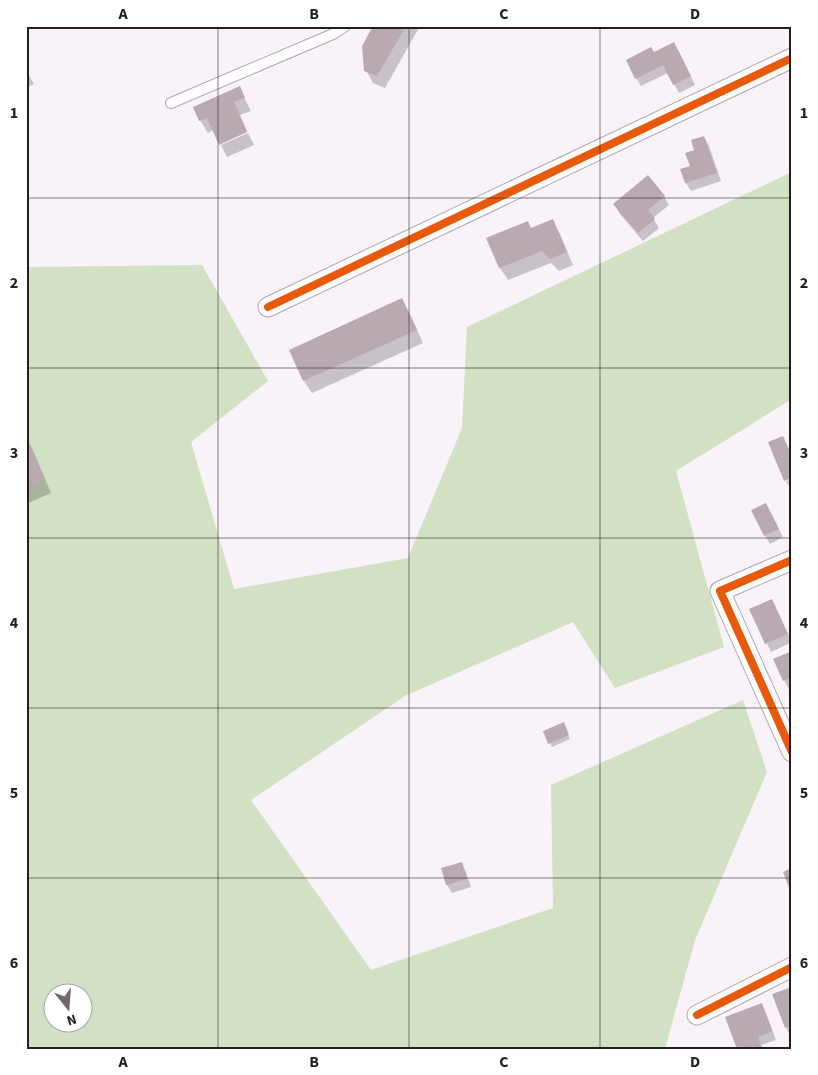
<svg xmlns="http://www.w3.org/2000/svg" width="818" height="1075" viewBox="0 0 818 1075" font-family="'Source Sans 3',sans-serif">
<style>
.forest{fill:#d2e0c3;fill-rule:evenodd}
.shadow{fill:#0003}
.building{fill:#b9a9b1}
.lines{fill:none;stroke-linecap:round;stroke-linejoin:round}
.service-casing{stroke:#aea6ad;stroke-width:12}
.minor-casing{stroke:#aea6ad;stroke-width:21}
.service{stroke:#fefdfe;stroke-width:10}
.minor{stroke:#fefdfe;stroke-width:19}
.cycleway-casing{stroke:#fff;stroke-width:11}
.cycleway{stroke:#e8590c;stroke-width:8}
.grid{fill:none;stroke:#251c24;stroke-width:1;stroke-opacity:0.55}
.neatline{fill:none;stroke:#251c24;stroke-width:2}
.grid-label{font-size:16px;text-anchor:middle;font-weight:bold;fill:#251c24}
</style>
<rect width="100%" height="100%" fill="#faf2f9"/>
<path class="forest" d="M792,172V399L676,471L724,647L615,688L573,622L405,696L251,800L371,970L553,908L551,785L743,700L767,772L695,940L665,1049H26V267L202,265L268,381L191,442L234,589L408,558L462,428L467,327ZM52,992H82V1022H52Z"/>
<g class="shadow">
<polygon points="374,26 420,26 385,88 373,83 366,70"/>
<polygon points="679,52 695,85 679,93 668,73 641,86 636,78 654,54"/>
<polygon points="26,70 34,84 26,88"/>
<polygon points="239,88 251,111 240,115 247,131 219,143 214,130 208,133 200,120"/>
<polygon points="248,133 254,145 227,157 221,145"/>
<polygon points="704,137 709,146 721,181 691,191 686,183 682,170 692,167 696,151"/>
<polygon points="664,196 669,205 653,218 659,228 643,241 619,213 615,205"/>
<polygon points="552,221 560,234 573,265 559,271 551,263 508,280 500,268 488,238 531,230"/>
<polygon points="402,300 409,312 423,343 312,393 304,381 290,350"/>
<polygon points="26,438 32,448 51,493 26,504"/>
<polygon points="792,479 792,488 790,488 786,481"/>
<polygon points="770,512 783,537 770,544 765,536"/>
<polygon points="776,609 792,642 771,652 751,610"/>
<polygon points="792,652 792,687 789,689 784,680"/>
<polygon points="565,728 570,739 552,747 550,743"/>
<polygon points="462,864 466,872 471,887 452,893 447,885 443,869"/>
<polygon points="792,988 792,1035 790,1036 786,1027"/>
<polygon points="761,1004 766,1013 776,1040 761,1045 763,1049 738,1049"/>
</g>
<g class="building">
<polygon points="373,26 406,26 377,76 364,71 362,46"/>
<polygon points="674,42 691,76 673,85 663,65 635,79 626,60 651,47 654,52"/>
<polygon points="240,86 245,98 234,102 247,132 219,145 207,118 199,121 193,107"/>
<polygon points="704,136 717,173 685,183 680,169 690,166 685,153 694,150 691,140"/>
<polygon points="648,175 665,196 648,210 655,219 638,233 613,204"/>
<polygon points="553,219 567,252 550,259 542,251 499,268 486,238 528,221 531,228"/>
<polygon points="402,298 417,330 303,381 289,350"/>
<polygon points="26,436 45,480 26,488"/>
<polygon points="783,436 792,456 792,478 784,481 768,442"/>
<polygon points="766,503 779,529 764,536 751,510"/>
<polygon points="772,599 788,634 765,644 749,609"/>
<polygon points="792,651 792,677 783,681 773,659"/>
<polygon points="564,722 569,735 548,744 543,731"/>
<polygon points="462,862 467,879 446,885 441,868"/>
<polygon points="792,868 792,895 783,872"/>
<polygon points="792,987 792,1025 785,1028 772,994"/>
<polygon points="762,1003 772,1031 758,1037 762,1049 746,1049 746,1048 737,1049 725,1017"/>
</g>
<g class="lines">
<g class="service-casing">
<polyline id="service" points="171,103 333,34 345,26"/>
</g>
<g class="minor-casing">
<g id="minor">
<polyline points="268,307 792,58"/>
<polyline points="792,560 720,591 792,752"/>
<polyline points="697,1015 792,967"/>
</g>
</g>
<use href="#service" class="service"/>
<use href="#minor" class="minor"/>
<g class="cycleway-casing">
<g id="cycleway">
<polyline points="268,307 792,58"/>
<polyline points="792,560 720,591 792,752"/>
<polyline points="697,1015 792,967"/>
</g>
</g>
<use href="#cycleway" class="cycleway"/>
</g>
<path class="grid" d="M218,26V1049M409,26V1049M600,26V1049M26,198H792M26,368H792M26,538H792M26,708H792M26,878H792"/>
<rect width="818" height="1075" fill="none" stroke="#ffffff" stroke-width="55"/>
<g transform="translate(68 1008) rotate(163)"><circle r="24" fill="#ffffff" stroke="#a8a4a7"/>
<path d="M0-4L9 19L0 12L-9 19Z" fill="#70676f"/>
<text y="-8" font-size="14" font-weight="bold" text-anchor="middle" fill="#251c24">N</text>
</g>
<rect x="28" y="28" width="762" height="1020" class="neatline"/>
<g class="grid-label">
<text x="123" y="19">A</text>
<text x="314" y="19">B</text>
<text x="504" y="19">C</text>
<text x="695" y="19">D</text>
<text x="14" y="118">1</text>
<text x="804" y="118">1</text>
<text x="14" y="288">2</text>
<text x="804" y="288">2</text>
<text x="14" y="458">3</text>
<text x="804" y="458">3</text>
<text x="14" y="628">4</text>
<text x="804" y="628">4</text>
<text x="14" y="798">5</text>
<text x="804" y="798">5</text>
<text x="14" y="968">6</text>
<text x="804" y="968">6</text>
<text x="123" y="1067">A</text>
<text x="314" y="1067">B</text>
<text x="504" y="1067">C</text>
<text x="695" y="1067">D</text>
</g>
</svg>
